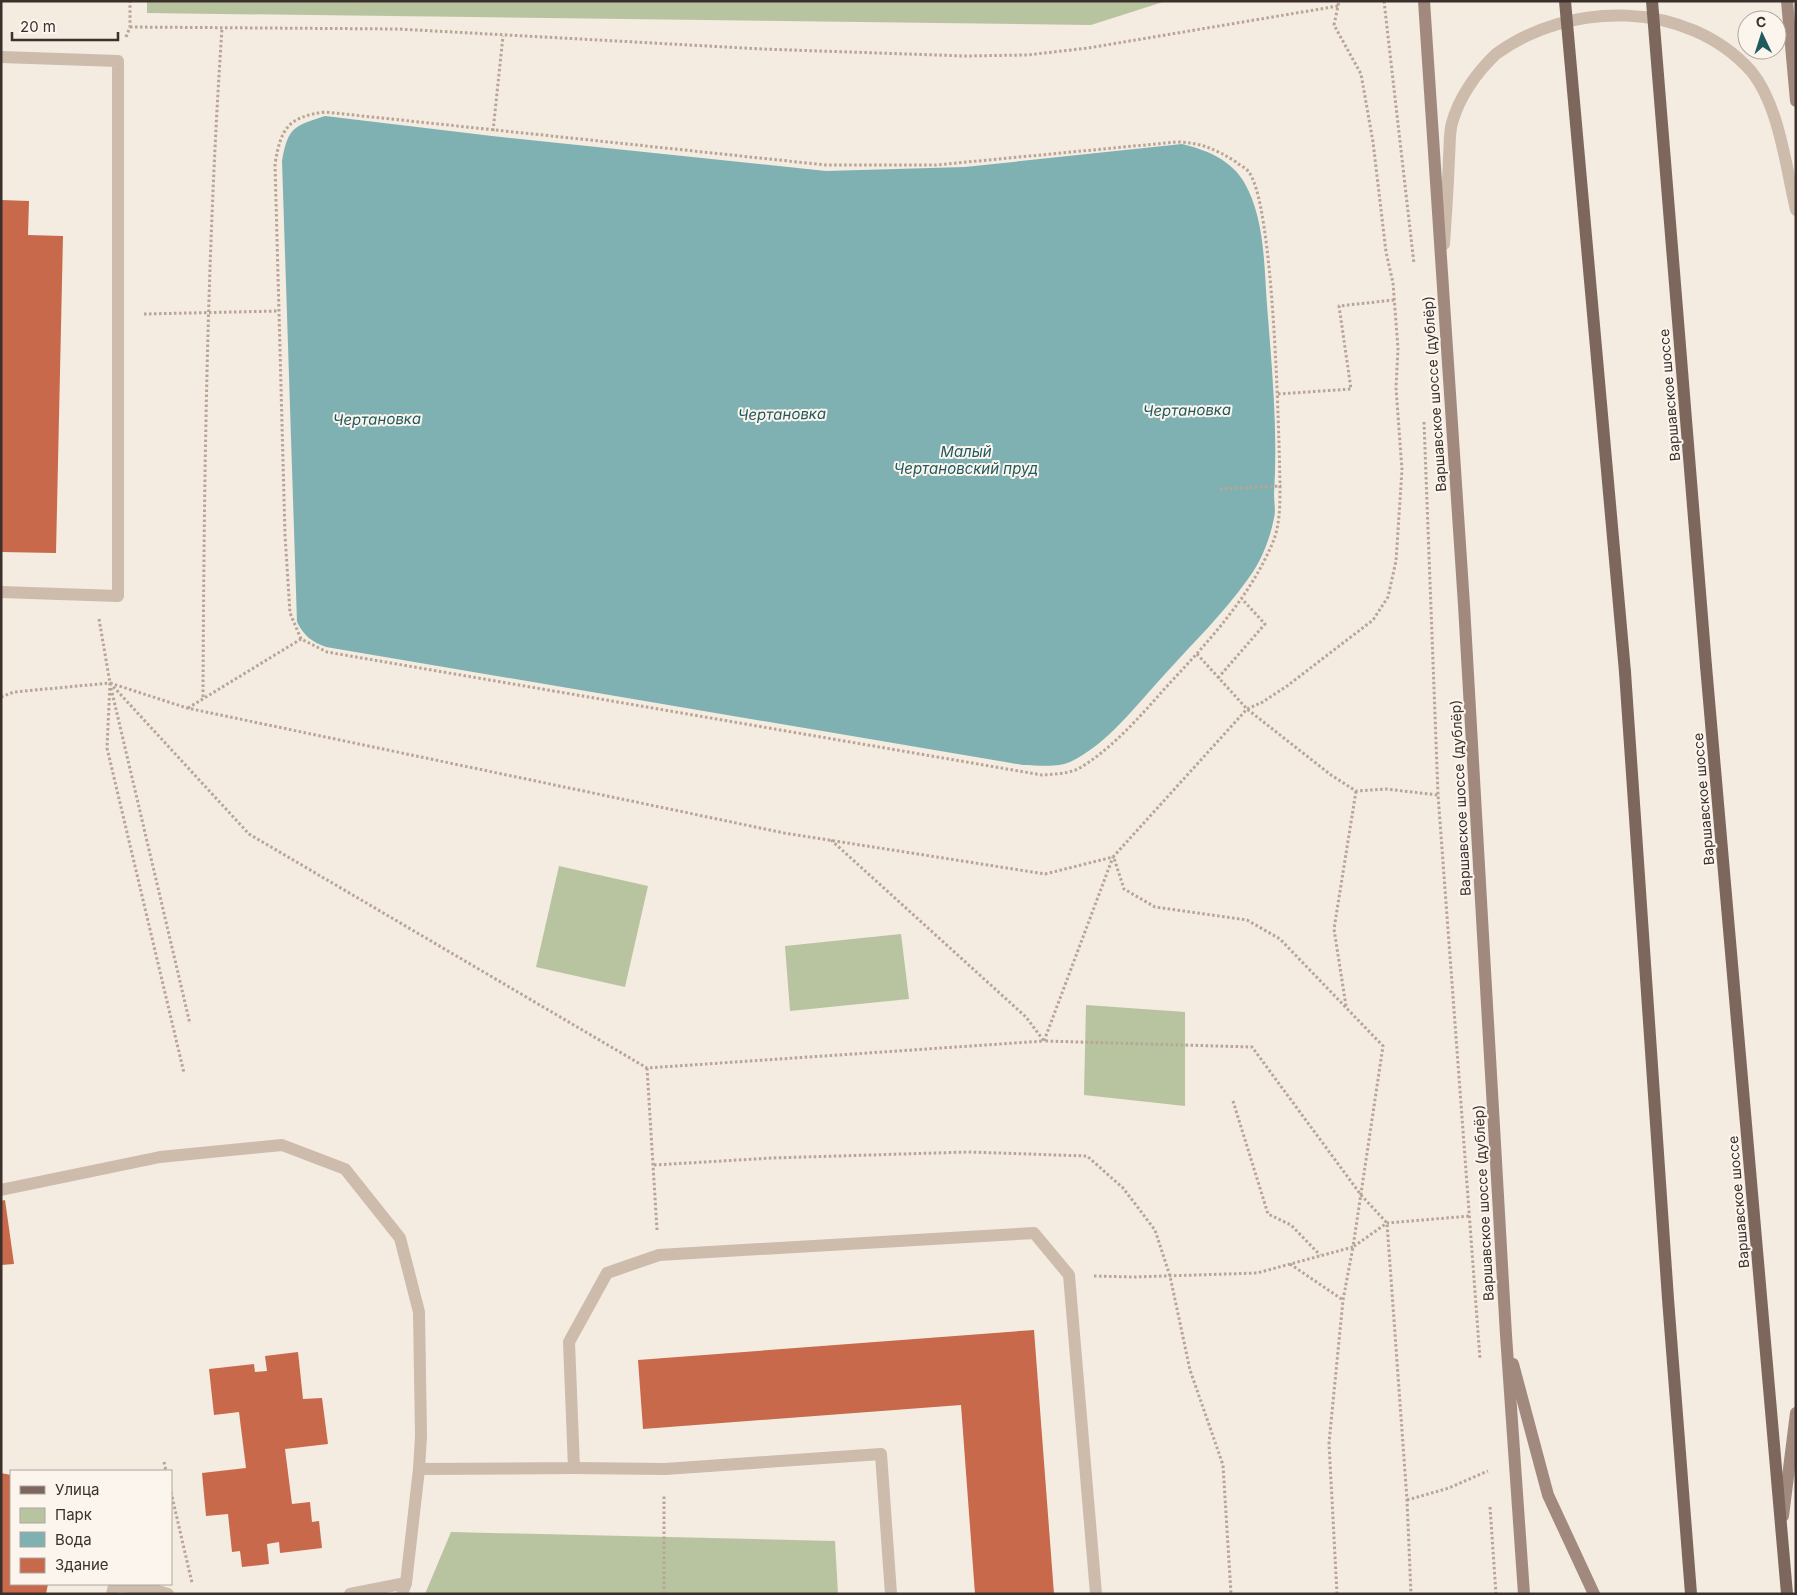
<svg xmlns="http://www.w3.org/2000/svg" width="1797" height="1595" viewBox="0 0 1797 1595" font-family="Inter,sans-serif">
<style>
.green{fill:#b8c4a0}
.water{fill:#7fb0b2}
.building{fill:#c8694b}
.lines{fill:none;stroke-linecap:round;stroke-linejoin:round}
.path{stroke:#b9a596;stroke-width:3;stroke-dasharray:2.5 2.5;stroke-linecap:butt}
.service{stroke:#cdbbac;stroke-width:12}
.tertiary{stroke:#cdbbac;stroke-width:12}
.secondary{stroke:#a18a7d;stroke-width:12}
.primary{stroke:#7d675c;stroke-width:12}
.primary-bridge{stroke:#7d675c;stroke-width:12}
.labels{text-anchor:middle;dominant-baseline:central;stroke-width:4;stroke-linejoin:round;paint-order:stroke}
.street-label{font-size:14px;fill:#3b302b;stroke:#fbf5ee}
.water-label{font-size:15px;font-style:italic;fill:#1f5a5e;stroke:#fbf5ee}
</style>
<rect width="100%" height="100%" fill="#f4ebe1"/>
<g class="green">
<polygon points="147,1 1166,1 1091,25 147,13"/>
<polygon points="559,866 648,886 625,987 536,967"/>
<polygon points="901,934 909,999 790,1011 785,946"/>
<polygon points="1086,1005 1185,1012 1185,1106 1084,1095"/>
<polygon points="451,1532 835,1541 838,1594 425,1594"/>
</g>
<path class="water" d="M325,116L492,136L826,171L965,167L1182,144C1207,150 1231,160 1244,182C1265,218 1264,266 1267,305C1272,369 1278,431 1274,494C1274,502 1276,510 1274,518C1270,539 1261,562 1248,579C1224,613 1193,643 1165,674C1137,704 1108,744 1070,762C1057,768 1037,765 1023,765L326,647C312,642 304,636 297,622L282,161C288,127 294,126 325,116Z"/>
<g class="building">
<polygon points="1,200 29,201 28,235 63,236 56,553 1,552"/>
<polygon points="5,1200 14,1264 1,1265 1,1201"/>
<polygon points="1034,1330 1054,1594 975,1594 961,1405 643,1429 638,1360"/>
<polygon points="298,1352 303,1399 322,1398 328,1444 285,1449 292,1504 310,1502 312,1522 319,1521 322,1548 280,1553 279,1542 267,1544 269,1564 242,1567 240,1551 232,1552 228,1514 206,1516 202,1473 246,1468 239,1412 214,1415 209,1369 254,1364 255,1372 267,1371 265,1356"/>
<polygon points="1,1473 11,1475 11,1584 48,1584 46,1594 1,1594"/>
</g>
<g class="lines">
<g class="path">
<polyline points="1384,1 1414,264"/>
<polyline points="130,27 398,29 762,49 965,56 1027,55 1088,48 1338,6"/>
<polyline points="126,37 130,27 130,1"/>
<polyline points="493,131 503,36"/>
<polyline points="144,314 279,311"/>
<polyline points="1278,394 1351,389 1339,306 1394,300"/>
<polyline points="1424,422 1438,795 1480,1359"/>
<polyline points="99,619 110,683 187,708 784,833 1045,874 1113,857 1247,709 1261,703 1287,686 1373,620 1388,597 1396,561 1402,470 1396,388 1398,349 1393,283 1386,252 1373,142 1361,74 1334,25 1339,1"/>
<path d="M301,639L290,613L285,535L275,164C281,128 288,117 325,112L826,165H936L1176,142C1199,142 1216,149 1236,162C1239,165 1245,167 1248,171C1274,200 1279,436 1280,486"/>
<polyline points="1197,654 1247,709 1331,775 1356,791 1386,789 1438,795"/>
<polyline points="1218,678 1265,624 1242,599"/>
<polyline points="110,683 249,834 647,1068 1044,1041 1113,857"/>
<polyline points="110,683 107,748 184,1073"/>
<polyline points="111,688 190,1024"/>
<polyline points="1,697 14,692 110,683"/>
<path d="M203,697C204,474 207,251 222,28"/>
<path d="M188,708L301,639L327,652L1042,775C1056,774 1071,774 1083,766C1116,745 1142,714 1168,685C1208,642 1250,597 1273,542C1280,525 1280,504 1280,486L1220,489"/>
<polyline points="831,840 1026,1017 1044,1041 1252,1047 1361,1195 1387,1223 1407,1500 1411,1594"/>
<polyline points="1346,1006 1334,929 1356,791"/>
<polyline points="647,1068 657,1230"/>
<polyline points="1233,1101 1268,1214 1291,1225 1320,1255"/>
<polyline points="654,1165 772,1158 968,1152 1087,1156 1123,1188 1155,1230 1170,1276 1190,1370 1223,1465 1231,1594"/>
<polyline points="1290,1264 1343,1300"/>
<polyline points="1094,1276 1134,1277 1257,1273 1353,1247 1383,1046 1280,939 1247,920 1155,907 1124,889 1114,858"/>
<polyline points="164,1462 166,1471"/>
<polyline points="171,1492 192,1583"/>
<polyline points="1407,1500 1449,1488 1488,1471"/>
<polyline points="1490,1507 1496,1594"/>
<polyline points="664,1594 664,1494"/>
<polyline points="1337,1594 1329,1443 1343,1300 1353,1247 1387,1223 1470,1216"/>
</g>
<g class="service">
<polyline points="1,57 118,61 118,596 1,592"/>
<polyline points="1,1190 160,1157 282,1145 345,1169 400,1238 419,1312 421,1436 419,1469"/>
<polyline points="574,1468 665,1469 881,1454 891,1594"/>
<polyline points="112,1594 114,1586 148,1588 168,1594"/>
<polyline points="350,1594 406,1583"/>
<polyline points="402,1594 406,1583 419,1469 574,1468 569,1342 607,1273 659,1255 1034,1233 1069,1275 1096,1594"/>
</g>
<path class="tertiary" d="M1444,244C1446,215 1448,186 1449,157C1450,146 1449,133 1452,123C1459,97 1477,72 1496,54C1570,0 1687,0 1751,71C1779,105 1786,167 1796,210"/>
<g class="secondary">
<polyline points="1424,1 1464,605 1506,1335 1524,1594"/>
<polyline points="1787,1 1796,101"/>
<polyline points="1513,1364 1548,1495 1594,1594"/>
<polyline points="1783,1516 1796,1413"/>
</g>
<g class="primary">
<polyline points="1706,666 1787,1594"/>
<polyline points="1625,672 1668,1299 1691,1594"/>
</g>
<g class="primary-bridge">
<polyline points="1565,1 1625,672"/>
<polyline points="1652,1 1706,666"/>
</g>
</g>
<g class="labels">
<g class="street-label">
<text transform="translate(1434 394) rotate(-94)">Варшавское шоссе (дублёр)</text>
<text transform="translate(1669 395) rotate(-95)">Варшавское шоссе</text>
<text transform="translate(1460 798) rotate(-93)">Варшавское шоссе (дублёр)</text>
<text transform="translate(1703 799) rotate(-95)">Варшавское шоссе</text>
<text transform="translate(1738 1202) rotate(-95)">Варшавское шоссе</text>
<text transform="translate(1483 1203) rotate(-93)">Варшавское шоссе (дублёр)</text>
</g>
<g class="water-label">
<text transform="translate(1187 410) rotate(-1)">Чертановка</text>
<text transform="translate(782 414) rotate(-1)">Чертановка</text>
<text transform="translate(377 419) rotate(-1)">Чертановка</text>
<text x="966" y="451">Малый<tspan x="966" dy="17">Чертановский пруд</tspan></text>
</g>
</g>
<rect width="1797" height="1595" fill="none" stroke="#3b302b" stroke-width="5"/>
<rect x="10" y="1470" width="162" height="115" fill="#fbf5ee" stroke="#aea6a0"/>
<rect x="20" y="1486" width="25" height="8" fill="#7d675c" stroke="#aea6a0"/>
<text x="55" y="1495" font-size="15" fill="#3b302b">Улица</text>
<rect x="20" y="1508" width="25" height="15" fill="#b8c4a0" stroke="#aea6a0"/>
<text x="55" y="1520" font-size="15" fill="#3b302b">Парк</text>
<rect x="20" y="1532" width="25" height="15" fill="#7fb0b2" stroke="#aea6a0"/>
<text x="55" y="1545" font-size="15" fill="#3b302b">Вода</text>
<rect x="20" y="1558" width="25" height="15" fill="#c8694b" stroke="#aea6a0"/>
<text x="55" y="1570" font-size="15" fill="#3b302b">Здание</text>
<g transform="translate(1762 35) rotate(356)"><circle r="24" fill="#fbf5ee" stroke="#aea6a0"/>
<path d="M0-4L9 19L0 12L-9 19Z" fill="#1f5a5e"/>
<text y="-8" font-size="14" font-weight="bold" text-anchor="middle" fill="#3b302b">С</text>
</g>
<path d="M12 32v8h106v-8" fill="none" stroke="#3b302b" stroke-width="2.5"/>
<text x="20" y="32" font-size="15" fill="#3b302b" stroke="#fbf5ee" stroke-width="4" paint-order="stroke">20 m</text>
</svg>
